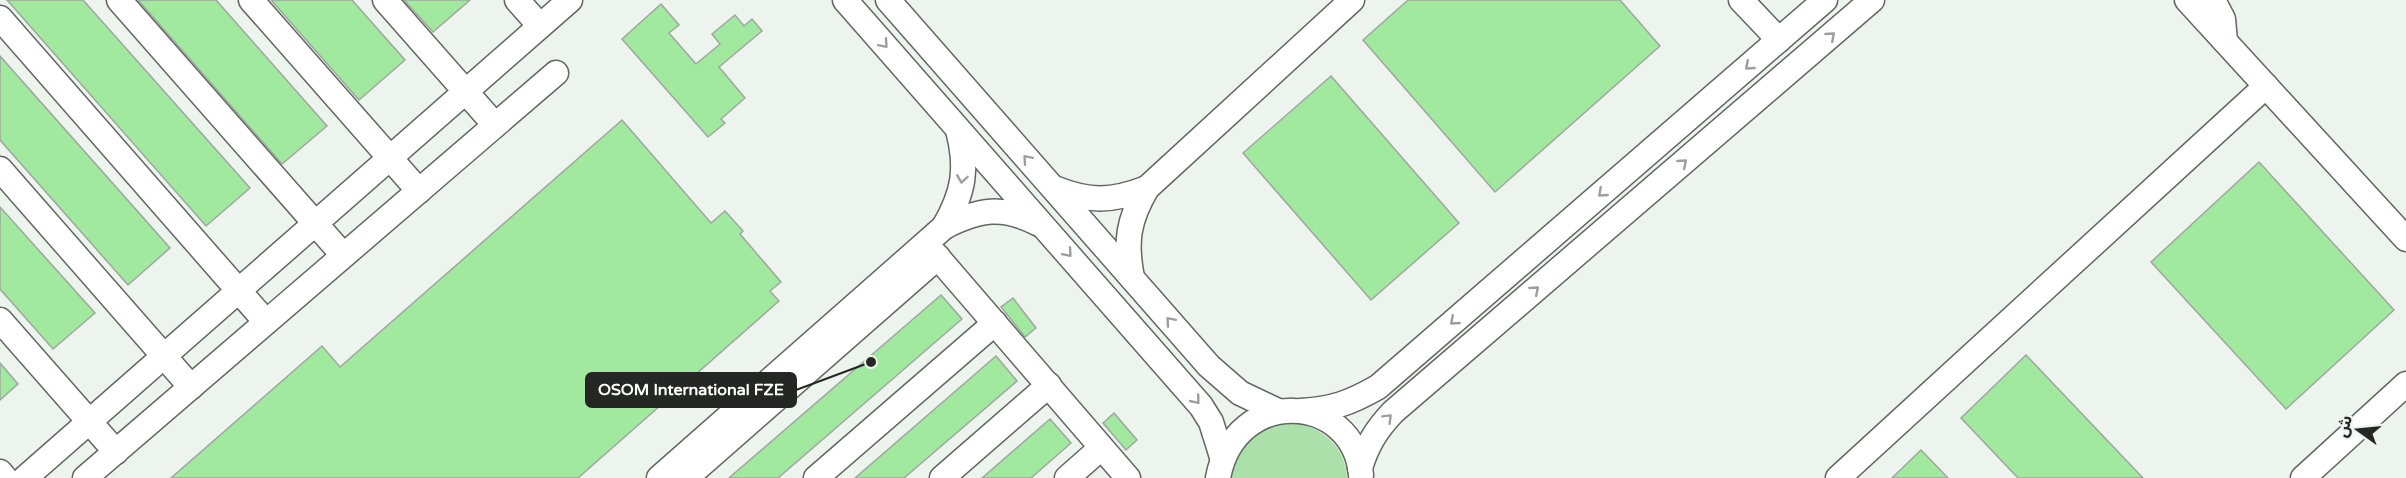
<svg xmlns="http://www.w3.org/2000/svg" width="2406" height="478" viewBox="0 0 2406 478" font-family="'Varela Round','Noto Sans Arabic',sans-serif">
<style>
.green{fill:#abe0aa}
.building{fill:#a0e99f;stroke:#a0a6a0;stroke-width:1.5}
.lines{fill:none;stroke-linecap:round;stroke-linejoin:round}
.minor-casing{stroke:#626762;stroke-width:27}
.minor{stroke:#fff;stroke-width:24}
.oneway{stroke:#9d9e9d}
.leader{fill:none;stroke:#252725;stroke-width:2}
.callout-dot{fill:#252725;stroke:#edf3ed;stroke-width:2}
.callout{fill:#252725;stroke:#252725;stroke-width:2}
.callout-label{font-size:16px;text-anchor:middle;font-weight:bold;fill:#fff}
</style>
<rect width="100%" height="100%" fill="#edf3ed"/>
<path class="green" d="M1286,420C1318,426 1345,442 1347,478H1225L1245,436Z"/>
<g class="building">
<polygon points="7,0 83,0 250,188 206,226"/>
<polygon points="138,0 216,0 327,126 282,164"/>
<polygon points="271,0 352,0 405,60 359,100"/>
<polygon points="404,0 470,0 433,32"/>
<polygon points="1408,0 1620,0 1660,46 1495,192 1363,40"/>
<polygon points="661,4 679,25 669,33 696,64 720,44 712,34 735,15 744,26 752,19 762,31 719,67 745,98 721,119 725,123 708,137 622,39"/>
<polygon points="0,56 170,248 128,285 0,140"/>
<polygon points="1331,76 1459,223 1371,300 1243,153"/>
<polygon points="622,120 711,223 725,211 743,231 740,234 781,282 770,291 779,301 578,478 171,478 322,346 340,367"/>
<polygon points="2259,162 2394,310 2286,409 2151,262"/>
<polygon points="0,207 95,313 53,349 0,289"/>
<polygon points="941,295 962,319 778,478 729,478"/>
<polygon points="1013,298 1036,328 1025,337 1001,307"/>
<polygon points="2026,355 2143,478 2018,478 1961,418"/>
<polygon points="996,356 1017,381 904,478 855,478"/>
<polygon points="0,363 18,384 0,400"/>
<polygon points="1114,413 1137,440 1126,450 1103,423"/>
<polygon points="1050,419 1071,443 1031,478 982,478"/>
<polygon points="1921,450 1948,478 1892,478"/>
</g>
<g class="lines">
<g class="minor-casing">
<g id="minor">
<polyline points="119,0 343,255"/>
<polyline points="251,0 419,191"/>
<polyline points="385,0 495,125"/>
<polyline points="517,0 540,26"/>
<polyline points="845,0 1201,406 1211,422 1222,457"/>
<polyline points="888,0 1209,366 1240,393 1278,411"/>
<polyline points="1741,0 1779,40"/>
<polyline points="2187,0 2406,239"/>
<polyline points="2213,0 2223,19 2225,41"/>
<polyline points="0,18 266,322"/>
<polyline points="0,169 191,387"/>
<path d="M1054,188C1089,202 1111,202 1147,188"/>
<path d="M944,227C964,192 968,169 958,130"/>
<polyline points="928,246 1128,478"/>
<path d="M1132,278C1125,242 1128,220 1147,188L1352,0"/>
<polyline points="0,320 116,452"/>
<path d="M1301,411C1333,409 1350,403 1378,387L1825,0"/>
<path d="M1360,468C1367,445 1376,430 1393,412L1872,0"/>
<polyline points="0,472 5,478"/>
<polyline points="25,478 570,0"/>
<polyline points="85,478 556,73"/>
<path d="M659,478L944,227C979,209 1003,205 1039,224"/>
<polyline points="686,478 938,257"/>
<polyline points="816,478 995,323"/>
<polyline points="942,478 1049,385"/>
<polyline points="1067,478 1101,448"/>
<path d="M1218,478C1235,385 1354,393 1361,475"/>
<polyline points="1838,478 2266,86"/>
<polyline points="2303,478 2406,384"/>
</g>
</g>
<use href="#minor" class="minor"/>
</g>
<defs><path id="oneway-chevron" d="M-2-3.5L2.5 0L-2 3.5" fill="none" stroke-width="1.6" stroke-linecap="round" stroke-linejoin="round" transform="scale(1.5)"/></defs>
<g class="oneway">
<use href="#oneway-chevron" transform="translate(1831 36) rotate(-41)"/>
<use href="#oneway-chevron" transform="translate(884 44) rotate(49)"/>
<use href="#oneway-chevron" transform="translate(1749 66) rotate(139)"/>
<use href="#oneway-chevron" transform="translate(1027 159) rotate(-131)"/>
<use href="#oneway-chevron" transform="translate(1683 163) rotate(-41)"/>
<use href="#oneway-chevron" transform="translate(962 179) rotate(98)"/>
<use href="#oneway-chevron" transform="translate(1602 193) rotate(139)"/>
<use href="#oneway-chevron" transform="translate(1068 253) rotate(49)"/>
<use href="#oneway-chevron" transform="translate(1535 290) rotate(-41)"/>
<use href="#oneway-chevron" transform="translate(1170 321) rotate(-131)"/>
<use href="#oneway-chevron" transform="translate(1454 321) rotate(139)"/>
<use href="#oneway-chevron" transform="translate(1196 400) rotate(51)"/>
<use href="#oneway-chevron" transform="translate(1388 418) rotate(-45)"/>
</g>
<path class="leader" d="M871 362L796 390"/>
<circle class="callout-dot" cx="871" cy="362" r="6"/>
<rect class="callout" x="586" y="373" width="210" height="34" rx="6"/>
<g class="callout-label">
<text x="691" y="395">OSOM International FZE</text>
</g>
<g transform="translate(2358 430) rotate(285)" stroke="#edf3ed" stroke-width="4.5" paint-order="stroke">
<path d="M0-4.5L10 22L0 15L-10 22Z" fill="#252725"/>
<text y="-9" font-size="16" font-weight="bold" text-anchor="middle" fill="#252725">ش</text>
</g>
</svg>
